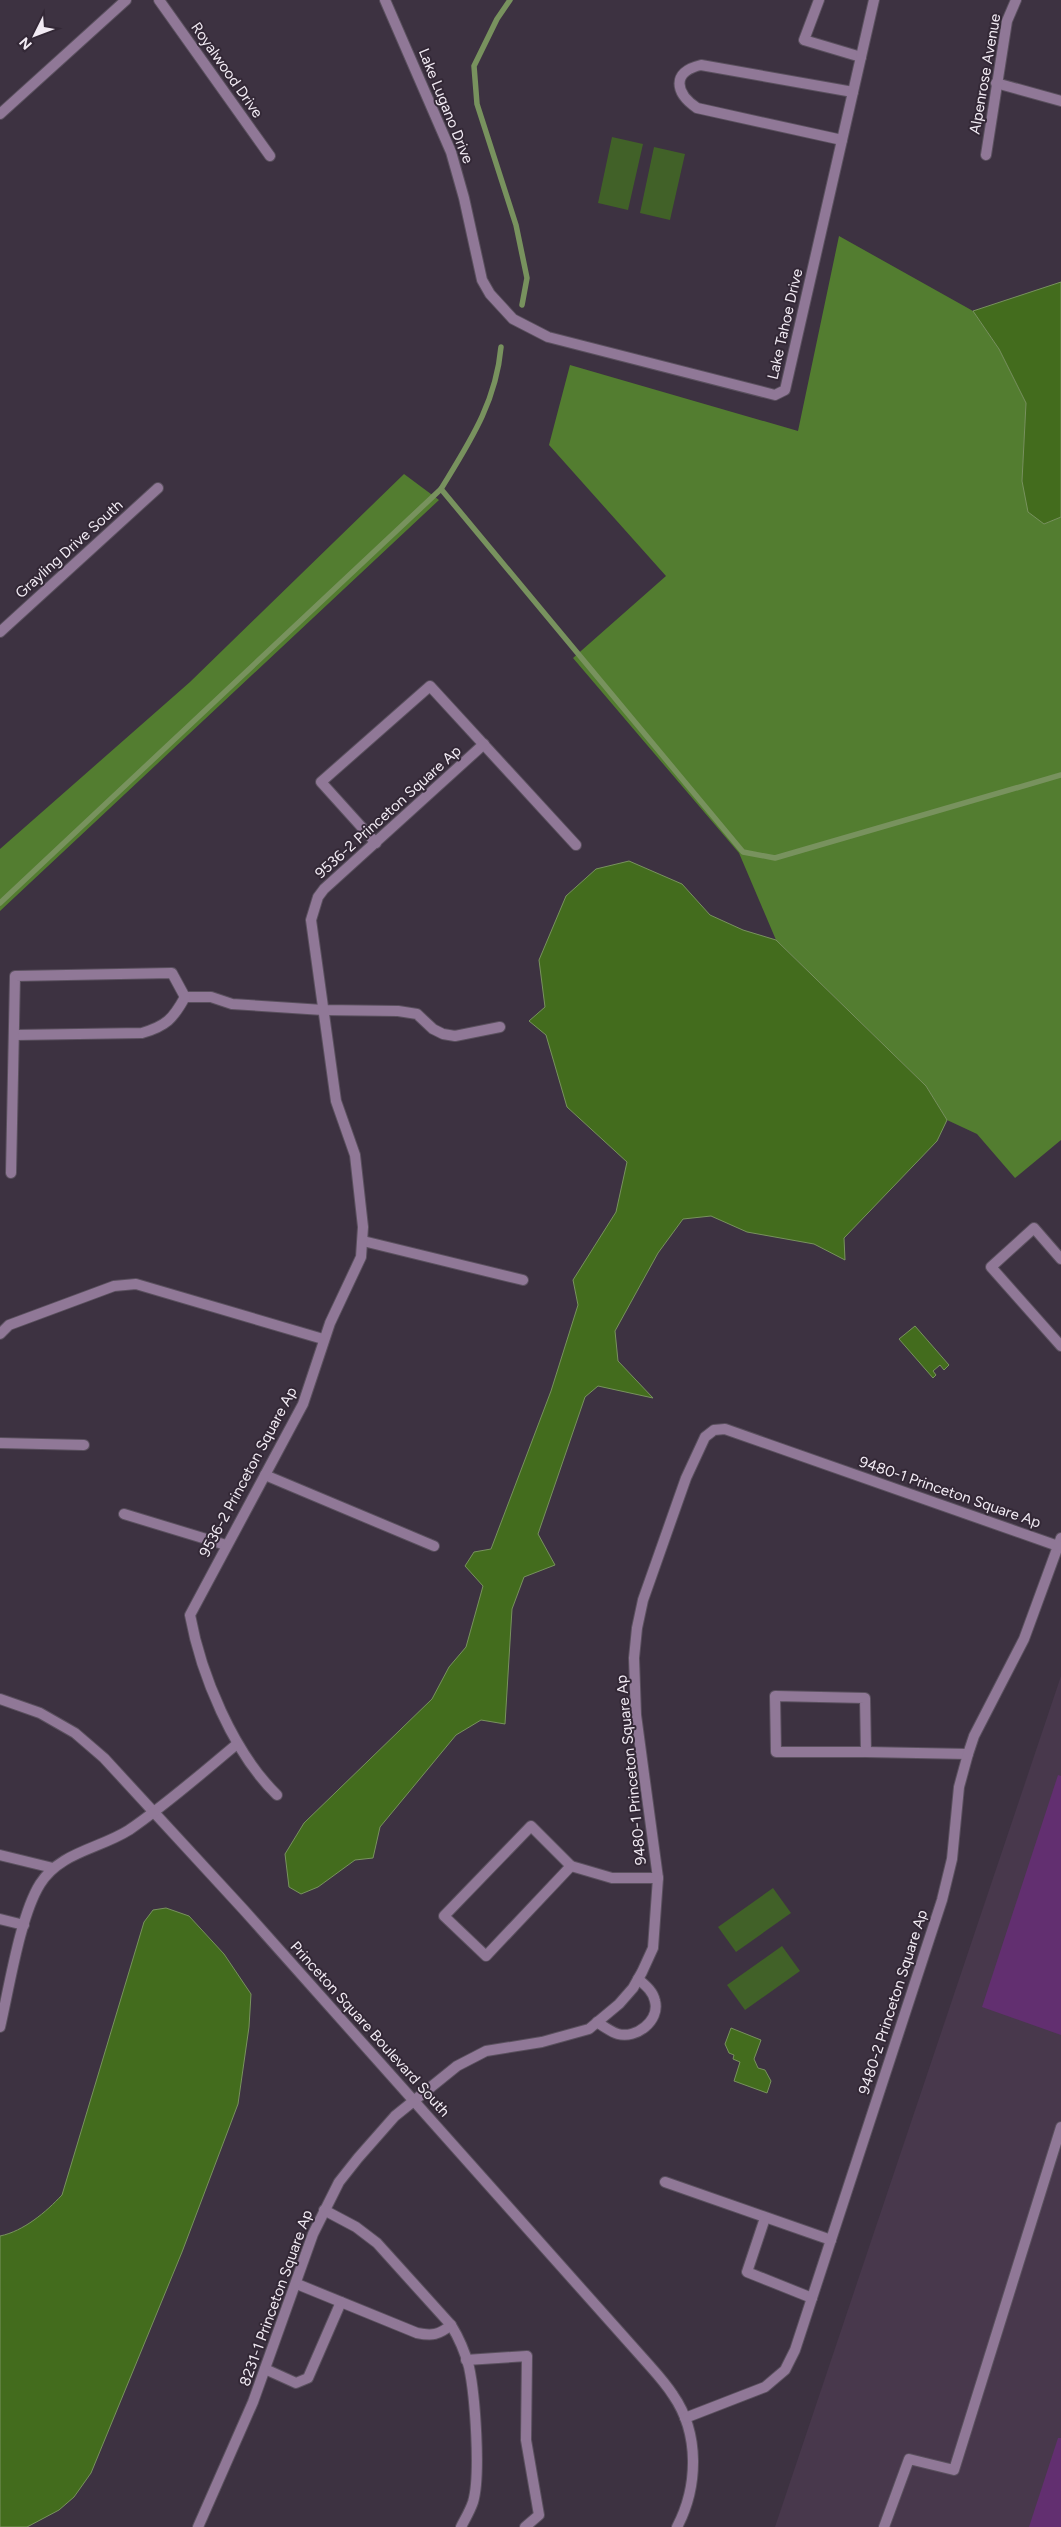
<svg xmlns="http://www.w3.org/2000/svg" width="1061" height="2527" viewBox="0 0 1061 2527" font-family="Figtree,sans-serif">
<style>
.built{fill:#48384c}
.green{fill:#416128}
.forest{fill:#537d30}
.water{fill:#436c1d;stroke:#78925e}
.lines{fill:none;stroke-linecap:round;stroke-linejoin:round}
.stream{stroke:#78925e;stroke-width:5.5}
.building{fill:#622f70}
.lane-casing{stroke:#5a505e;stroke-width:12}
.street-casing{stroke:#5a505e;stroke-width:12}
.lane{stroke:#907897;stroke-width:10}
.street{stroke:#907897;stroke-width:10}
.labels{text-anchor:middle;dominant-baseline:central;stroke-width:4;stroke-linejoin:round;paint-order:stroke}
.street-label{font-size:15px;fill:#f2ebf4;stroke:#332836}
</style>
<rect width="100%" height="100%" fill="#3d3241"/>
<polygon class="built" points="1061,1676 1061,2527 775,2527"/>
<g class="green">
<polygon points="612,137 643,144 628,210 598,203"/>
<polygon points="654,147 685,154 670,220 640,213"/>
<polygon points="773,1888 791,1913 736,1952 718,1927"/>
<polygon points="782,1946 800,1971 745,2010 727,1985"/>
</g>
<g class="forest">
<polygon points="839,236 973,311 999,349 1026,403 1022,481 1044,524 1061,517 1061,1140 1015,1178 977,1134 947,1120 926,1086 776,940 739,853 573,658 666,576 549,445 570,365 798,431"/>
<polygon points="404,474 439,500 0,911 0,849 190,682"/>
</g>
<g class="water">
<polygon points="1061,282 1061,517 1044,524 1028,512 1022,481 1026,403 999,349 973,311"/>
<polygon points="629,861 682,884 710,915 743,930 776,940 926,1086 947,1120 937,1141 844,1238 845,1260 814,1244 747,1232 711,1216 683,1219 658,1253 615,1331 618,1361 653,1398 598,1386 585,1397 538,1534 555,1565 524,1577 512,1609 505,1724 481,1720 456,1735 380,1827 373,1858 355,1860 318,1887 301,1894 289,1887 285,1854 304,1823 432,1699 449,1667 466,1647 483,1586 465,1566 474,1552 491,1549 551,1391 578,1305 573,1280 616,1212 627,1162 567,1107 546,1035 529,1021 545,1007 539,960 566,896 596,869"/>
<polygon points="915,1326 949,1365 944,1370 940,1365 933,1371 936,1375 933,1378 899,1339"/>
<path d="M166,1908L189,1916L224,1954L251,1994L249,2027L238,2104L182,2252L91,2473L74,2497L59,2510L27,2527H0V2236C24,2231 46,2212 62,2195L144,1922L153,1910Z"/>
<polygon points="731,2028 761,2040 754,2059 758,2068 765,2070 771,2081 767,2093 734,2081 740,2062 733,2059 734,2055 729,2053 725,2044"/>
</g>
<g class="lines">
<g class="stream">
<polyline points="510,0 497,19 474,66 477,104 516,225 527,278 522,305"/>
<polyline points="441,489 743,852 775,858 1061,775"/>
<path d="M0,903L441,489C469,443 496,403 501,347"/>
</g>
</g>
<g class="building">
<polygon points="1058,1775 1061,1776 1061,2035 982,2007"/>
<polygon points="1058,2438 1061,2438 1061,2527 1029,2527"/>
</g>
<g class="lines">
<g class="lane-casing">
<g id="lane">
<polyline points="819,0 804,40 861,57"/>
<path d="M842,140L697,108C675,93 671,72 701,65L853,92"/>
<path d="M597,2022C603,2026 611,2032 618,2034C636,2039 660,2021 655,2001C653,1991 645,1985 638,1979"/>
<polyline points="665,2182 831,2240"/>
<polyline points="765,2218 747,2272 812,2298"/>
<polyline points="466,2360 527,2356 526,2440 539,2515 525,2527"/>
<polyline points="265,2369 296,2383 308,2378 341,2302"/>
<polyline points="884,2527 909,2459 954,2470 1061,2127"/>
</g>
</g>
<g class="street-casing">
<g id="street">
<polyline points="159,0 270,156"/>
<polyline points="385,0 451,152 464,198 482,280 490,294 513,319 548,337 775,395 785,390 874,0"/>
<polyline points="996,83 1061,101"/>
<polyline points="0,114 126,0"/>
<polyline points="986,155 1007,21 1016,0"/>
<polyline points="0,632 158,488"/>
<polyline points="376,843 321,782 430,686 576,845"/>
<polyline points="185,997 211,997 232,1004 323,1010 398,1011 417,1014 433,1029 443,1034 455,1036 500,1027"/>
<path d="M15,1035L142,1033C166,1026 173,1019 185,997"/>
<polyline points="11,1173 15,976 172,973 185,997"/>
<polyline points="363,1241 523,1280"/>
<polyline points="1061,1259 1034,1228 991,1267 1061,1346"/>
<polyline points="0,1334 9,1325 114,1286 136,1284 323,1339"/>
<polyline points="0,1443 84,1445"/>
<polyline points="265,1475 434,1546"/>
<polyline points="124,1514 226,1545"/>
<polygon points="775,1696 865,1698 866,1752 776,1752"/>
<path d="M0,1699L40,1713L75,1733L104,1758L243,1909L649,2365C657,2374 666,2384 673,2395C700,2434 698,2487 677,2527"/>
<polyline points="866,1752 968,1754"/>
<path d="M277,1795C233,1752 201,1675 190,1615L303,1404L330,1323L361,1257L363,1227L355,1155L336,1101L311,920L318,897L324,889L484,744"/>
<polygon points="531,1826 571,1866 486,1956 444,1916"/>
<polyline points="0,1855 53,1868"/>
<polyline points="571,1866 612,1878 658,1878"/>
<polyline points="0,1919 24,1925"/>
<path d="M0,2027C9,1989 20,1916 40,1884C60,1852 99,1849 129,1830C167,1804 202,1773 237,1744"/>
<path d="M324,2210L356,2227L377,2243L451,2325C459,2338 465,2352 469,2367C475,2395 481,2475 473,2502C470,2511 465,2519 461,2527"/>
<path d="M297,2284L417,2333C432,2336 439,2335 451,2325"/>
<polyline points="685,2418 765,2387 785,2370 795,2350 942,1900 952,1859 959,1787 968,1754 974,1736 1024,1639 1061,1538"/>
<polyline points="198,2527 253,2402 313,2234 339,2182 358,2158 395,2116 457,2066 486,2051 542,2042 589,2029 619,2004 633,1988 642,1972 653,1948 658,1878 636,1715 634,1658 637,1628 643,1600 686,1478 705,1437 714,1430 725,1429 1058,1546"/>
</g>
</g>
<use href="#lane" class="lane"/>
<use href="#street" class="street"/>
</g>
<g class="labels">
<g class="street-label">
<text transform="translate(227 70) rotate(55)">Royalwood Drive</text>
<text transform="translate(985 74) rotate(-80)">Alpenrose Avenue</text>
<text transform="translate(446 106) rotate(68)">Lake Lugano Drive</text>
<text transform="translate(785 324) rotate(-77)">Lake Tahoe Drive</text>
<text transform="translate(69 549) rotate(-42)">Grayling Drive South</text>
<text transform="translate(388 812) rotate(-42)">9536-2 Princeton Square Ap</text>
<text transform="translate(248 1472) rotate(-62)">9536-2 Princeton Square Ap</text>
<text transform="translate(950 1492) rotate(19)">9480-1 Princeton Square Ap</text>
<text transform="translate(631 1770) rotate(-96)">9480-1 Princeton Square Ap</text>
<text transform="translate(893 2002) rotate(-72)">9480-2 Princeton Square Ap</text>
<text transform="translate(370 2029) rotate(48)">Princeton Square Boulevard South</text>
<text transform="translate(276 2298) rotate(-70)">8231-1 Princeton Square Ap</text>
</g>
</g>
<g transform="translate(35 35) rotate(228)" stroke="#332836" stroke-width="4" paint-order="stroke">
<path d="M0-4L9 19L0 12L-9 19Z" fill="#f2ebf4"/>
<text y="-8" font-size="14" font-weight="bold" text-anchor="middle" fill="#f2ebf4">N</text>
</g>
</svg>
